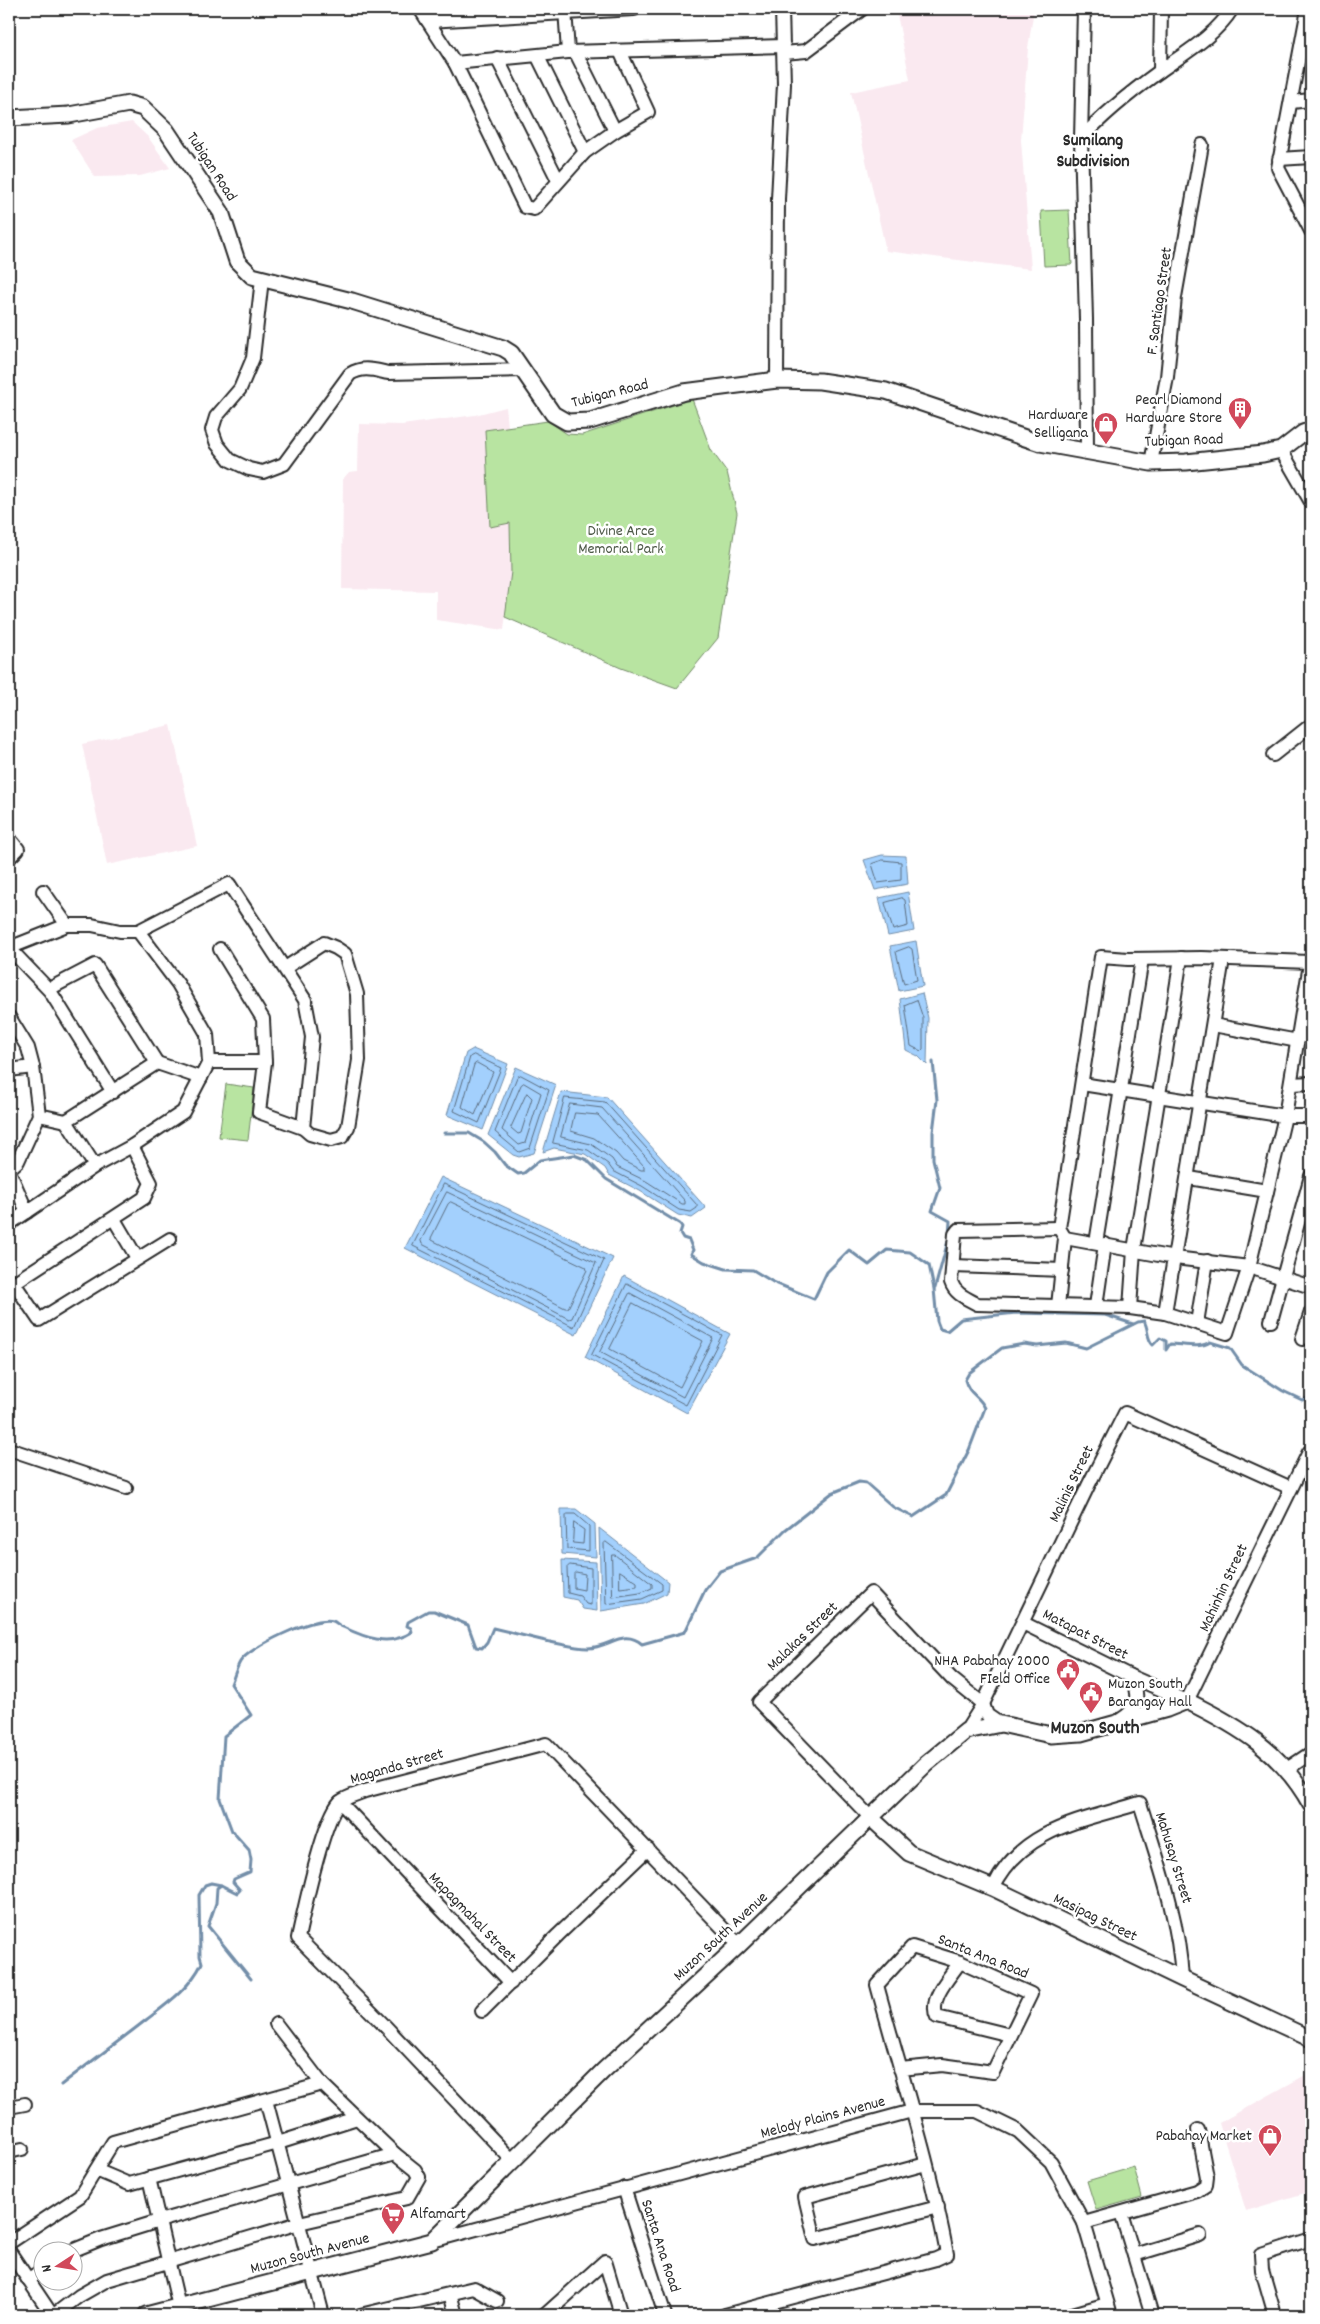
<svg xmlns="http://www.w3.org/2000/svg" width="1320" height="2324" viewBox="0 0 1320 2324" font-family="Dekko,sans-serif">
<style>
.built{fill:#fae9f0}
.green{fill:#b8e4a1;stroke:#728866}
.water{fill:#a3d0fd;stroke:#738ea9}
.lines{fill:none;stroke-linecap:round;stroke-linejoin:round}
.shore{stroke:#5b6d7f;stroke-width:1}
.stream{stroke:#738ea9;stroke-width:3}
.minor-casing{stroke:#2b2b2b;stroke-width:16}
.tertiary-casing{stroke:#2b2b2b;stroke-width:19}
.minor{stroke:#fff;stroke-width:12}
.tertiary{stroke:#fff;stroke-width:15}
.labels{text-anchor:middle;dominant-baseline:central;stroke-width:5;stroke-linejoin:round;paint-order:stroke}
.street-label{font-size:16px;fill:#2b2b2b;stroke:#fff}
.poi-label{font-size:16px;fill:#2b2b2b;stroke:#fff;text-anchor:end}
.park-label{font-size:16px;fill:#4e5948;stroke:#fff}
.neighbourhood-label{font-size:18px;font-weight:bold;fill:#2b2b2b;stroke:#fff}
.quarter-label{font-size:19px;font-weight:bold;fill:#2b2b2b;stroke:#fff}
</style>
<rect width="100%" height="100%" fill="#fff"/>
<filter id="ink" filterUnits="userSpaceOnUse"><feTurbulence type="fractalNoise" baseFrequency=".02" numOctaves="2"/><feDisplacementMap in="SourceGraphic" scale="10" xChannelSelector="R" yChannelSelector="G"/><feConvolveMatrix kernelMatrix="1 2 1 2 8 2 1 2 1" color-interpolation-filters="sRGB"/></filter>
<g filter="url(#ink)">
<g class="built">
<polygon points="896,9 1034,9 1028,48 1021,140 1031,269 886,251 851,92 910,80"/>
<polygon points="132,122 148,137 170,168 140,176 95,177 71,140 97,128"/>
<polygon points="506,407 508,427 485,431 490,527 510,522 511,572 504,630 436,620 436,591 342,589 343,479 349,472 358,471 359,424 402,425 475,415"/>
<polygon points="171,725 197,846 107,865 82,744"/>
<polygon points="1311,2072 1311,2191 1246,2211 1219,2123"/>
</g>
<g class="green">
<polygon points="1069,210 1072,265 1044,266 1041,211"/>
<polygon points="692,399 711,450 727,472 737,513 718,638 677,688 621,668 505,617 511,572 510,523 490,527 485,430 548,421 567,434 582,435"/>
<polygon points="226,1084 254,1088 248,1140 219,1137"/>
<polygon points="1134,2167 1142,2197 1096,2210 1087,2181"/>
</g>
<g class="water">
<polygon points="882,855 906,856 908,884 875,890 864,860"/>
<polygon points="908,892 914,931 888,936 879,898"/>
<polygon points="916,941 923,986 899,991 890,946"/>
<polygon points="922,993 928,1018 927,1065 918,1056 906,1050 900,999"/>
<polygon points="473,1049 508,1064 483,1130 447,1115 466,1053"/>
<polygon points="516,1067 556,1085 534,1153 519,1157 513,1155 488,1135"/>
<polygon points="561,1092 607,1097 706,1208 692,1218 678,1215 640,1191 609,1175 605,1168 585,1154 554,1148 543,1152"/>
<polygon points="441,1177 613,1258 576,1335 405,1248"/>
<polygon points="624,1276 730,1334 687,1413 585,1357"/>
<polygon points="561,1509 576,1509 595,1524 596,1557 562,1554"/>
<polygon points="599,1528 668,1582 667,1593 644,1604 601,1611"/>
<polygon points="562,1560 596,1562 597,1611 583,1609 577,1600 563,1597"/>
</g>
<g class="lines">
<g class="shore">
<polygon points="883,860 901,862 901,880 878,883 872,864"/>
<polygon points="902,898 905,900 908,926 893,930 885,903"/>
<polygon points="909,947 912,949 917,980 904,984 896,952"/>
<polygon points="917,1000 923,1018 923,1049 921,1051 911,1046 905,1005"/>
<polygon points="474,1055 501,1068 479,1123 454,1111 470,1057"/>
<polygon points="477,1063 493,1072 475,1115 462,1107 474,1065"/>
<polygon points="521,1075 549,1090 530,1148 519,1152 495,1132 517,1077"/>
<polygon points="524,1083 541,1093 525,1143 519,1145 502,1130 521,1085"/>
<polygon points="527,1093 532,1098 521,1133 518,1134 511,1128"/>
<polygon points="565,1098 605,1102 697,1205 697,1208 691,1212 679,1210 642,1186 613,1171 608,1164 588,1150 553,1143"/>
<polygon points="570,1104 602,1108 685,1201 685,1204 682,1204 646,1181 617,1167 612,1159 591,1144 561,1137"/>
<polygon points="575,1113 598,1115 644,1166 644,1170 641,1170 623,1161 616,1153 594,1138 571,1131"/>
<polygon points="444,1184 604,1260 574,1327 413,1246"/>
<polygon points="447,1192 596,1263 572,1318 569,1319 422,1244 421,1241"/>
<polygon points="451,1202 586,1267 587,1270 568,1308 565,1308 432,1240 431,1238 448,1204"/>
<polygon points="627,1284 722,1335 686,1405 592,1355"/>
<polygon points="630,1293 713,1338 683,1397 600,1352"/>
<polygon points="633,1303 703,1341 680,1387 610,1349"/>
<polygon points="568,1514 575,1514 589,1526 589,1551 567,1549 566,1516"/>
<polygon points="574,1523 584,1530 583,1544 573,1543"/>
<polygon points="606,1542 662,1584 662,1590 642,1599 606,1604 604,1544"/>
<polygon points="612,1555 615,1555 652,1584 652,1588 640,1593 613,1597"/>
<polygon points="570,1565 591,1568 591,1605 586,1604 580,1596 568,1593 567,1568"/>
<polygon points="620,1571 637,1582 637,1586 620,1588"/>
<polygon points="576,1572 585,1574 584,1590 574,1588 574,1574"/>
</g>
<g class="stream">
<polyline points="933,1062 937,1100 933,1132 933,1159 940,1188 932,1211 950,1221 949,1235"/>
<polyline points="444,1133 469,1133 484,1142 495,1152 505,1165 518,1174 524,1173 540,1160 574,1155 587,1160 606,1179 680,1224 682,1227 680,1233 683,1238 689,1240 693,1250 691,1254 704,1262 726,1269 753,1270 773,1282 814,1299 827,1272 849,1250 869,1265 887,1250 910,1252 929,1265 934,1289 937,1321 940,1329 947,1331 961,1319 1016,1313 1105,1315 1133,1324"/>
<polyline points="935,1288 948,1241"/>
<path d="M251,1979L208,1926L216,1903L217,1888L221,1885L237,1893L240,1890L233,1882L234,1879L250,1872L251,1860L249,1850L232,1831L220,1799L224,1736L251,1715L231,1684C234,1677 236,1669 240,1662C248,1648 315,1615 333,1621C336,1622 339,1626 343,1627C366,1638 389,1647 412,1632L411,1628L407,1626L408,1622L428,1611H434L468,1625L476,1647L482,1648L487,1642L493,1628C520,1634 561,1647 588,1648C609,1648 623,1628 642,1644L685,1632L705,1590L720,1571L757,1558L785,1530L832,1493L859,1482L866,1483L893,1507L913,1517L946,1495L969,1450L985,1408C979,1395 969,1395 965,1380L969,1373L1002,1348L1024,1344L1037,1346L1066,1343L1086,1348L1138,1322L1144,1321C1149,1329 1146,1338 1153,1345L1160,1338L1166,1341V1350L1170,1344C1182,1344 1201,1349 1210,1342L1230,1348L1242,1365L1283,1391L1302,1400L1306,1399L1311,1393"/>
<path d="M61,2085C89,2063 118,2042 146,2020C167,2004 190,1988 202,1963L200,1956L199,1895L205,1885L211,1883L221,1885"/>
</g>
<g class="minor-casing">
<g id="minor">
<polyline points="420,9 455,63 525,207 534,209 585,152 615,131 648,112 620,51"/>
<polyline points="565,9 568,52"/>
<polyline points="1084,9 1081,139 1086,319 1087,452"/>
<polyline points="1308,9 1278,168 1311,231"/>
<polyline points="428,21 634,9"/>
<polyline points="576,53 615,131"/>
<polyline points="784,53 806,51 862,9"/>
<polyline points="538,57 585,152"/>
<polyline points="497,58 558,180"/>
<polyline points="455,63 568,52 784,46"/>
<polyline points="1160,71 1161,9"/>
<polyline points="1291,102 1311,100"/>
<path d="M1081,139C1104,113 1131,92 1160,71C1185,53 1215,36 1232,9"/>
<polyline points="1279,159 1311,157"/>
<path d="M262,279L253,358L240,389L216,417L212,430L217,444L230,460L249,469L263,472L284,464L350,374C363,366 374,370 388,373L524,370"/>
<polyline points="777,380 778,199 784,84 782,9"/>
<polyline points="1281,450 1311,502"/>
<polyline points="1151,463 1167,377 1175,297 1202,145"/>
<polyline points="1273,755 1311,725"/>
<polyline points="9,838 18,849 9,858"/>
<polyline points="43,891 67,925"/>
<polyline points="9,948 67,925 92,925 120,931 138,931 229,884 305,1000 312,1037 303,1128"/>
<polyline points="9,948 50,991 113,1092"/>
<polyline points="220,949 263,1019 265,1062 259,1112 303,1128 310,1134 331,1140 342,1137 348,1127 359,1060 357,994 345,954 336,948 324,943 285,968"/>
<polyline points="49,989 95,965 157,1063"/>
<polyline points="9,1017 28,1048 33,1067 39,1115 18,1161 9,1169"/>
<polyline points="1213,1025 1298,1041"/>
<polyline points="209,1062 265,1062"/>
<polyline points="9,1070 33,1067"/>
<polyline points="1082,1084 1285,1116 1311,1116"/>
<polyline points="1291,1084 1311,1083"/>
<polyline points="39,1115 66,1121"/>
<polyline points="95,1166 66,1121 157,1063 201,1078"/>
<polyline points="9,1171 27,1212"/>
<polyline points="1189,1178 1267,1191"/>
<polyline points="114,1219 137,1258"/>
<polyline points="9,1224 95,1166 132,1146 183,1112 209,1062 207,1034 178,984 138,931"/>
<path d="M1059,1228L958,1230L955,1234L951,1282C955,1294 966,1298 977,1304L1130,1308L1165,1313L1227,1333L1249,1267L1285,1116L1311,958"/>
<polyline points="1065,1238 1175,1258 1249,1267 1311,1287"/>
<polyline points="1096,1243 1142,959"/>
<polyline points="953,1266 1062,1270"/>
<polyline points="14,1283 39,1320 170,1239"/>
<polyline points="9,1286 144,1198 151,1183 132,1146"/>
<polyline points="1058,1306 1065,1238 1059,1228 1101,957 1128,959 1202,958 1309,962"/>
<polyline points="1096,1306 1105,1244"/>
<polyline points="1130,1308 1134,1250 1181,958"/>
<polyline points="1165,1313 1223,959"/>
<polyline points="1271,1321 1311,1176"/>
<polyline points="1197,1323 1207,1261"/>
<polyline points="1302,1339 1311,1312"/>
<polyline points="9,1449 126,1488"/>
<polyline points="1023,1623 1130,1676 1187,1701 1309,1452"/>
<path d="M1120,1720C1139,1709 1140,1694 1130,1676"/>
<polyline points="966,1731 983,1704 1089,1484 1125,1413 1291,1488"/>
<polyline points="1287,1769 1311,1753"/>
<polyline points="340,1802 511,1983"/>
<polyline points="871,1818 759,1702 871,1593 952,1679 983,1704 987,1715 1000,1724"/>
<path d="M993,1888C1022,1828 1082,1821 1140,1803C1158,1861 1179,1918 1182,1979"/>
<path d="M960,1962C950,1977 928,1999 937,2017L1010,2035"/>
<polyline points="482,2011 558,1935 648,1849"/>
<polyline points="266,2100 323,2315"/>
<polyline points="9,2107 25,2104"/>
<polyline points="9,2152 22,2149"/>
<path d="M513,2161L385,2026L298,1938C304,1911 323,1819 340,1802C346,1797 358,1794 365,1791L546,1744L739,1945"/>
<polyline points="926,2164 805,2197 815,2239 938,2207"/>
<polyline points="96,2170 129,2184 278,2143 357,2118"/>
<polyline points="149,2178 179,2307"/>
<polyline points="624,2188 665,2315"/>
<polyline points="1121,2213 1152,2315"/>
<polyline points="1084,2223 1197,2191 1206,2185 1207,2177 1198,2130"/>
<polyline points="432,2241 912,2111 977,2111 1018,2131 1051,2162 1084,2223 1111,2315"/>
<polyline points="9,2243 80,2196 113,2142 322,2084"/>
<polyline points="9,2251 52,2315"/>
<polyline points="69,2252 101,2239 159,2221 395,2154"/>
<polyline points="1134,2255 1200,2235"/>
<polyline points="28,2280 42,2270"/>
<polyline points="450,2294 456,2315"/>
<polyline points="54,2315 79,2296 107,2280 299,2223 407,2198 419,2177 415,2170 395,2154 322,2084 276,2024"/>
<polyline points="360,2315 474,2288 497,2301"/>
<polyline points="545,2315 605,2261 621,2315"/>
<path d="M725,2315L936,2259L947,2254C930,2163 901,2074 877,1985L912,1947L960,1962L1031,1994L993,2072L942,2065L900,2069"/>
<polyline points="1069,2315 1107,2304"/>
<polyline points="1275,2315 1262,2270 1261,2255 1311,2239"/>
</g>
</g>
<g class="tertiary-casing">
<g id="tertiary">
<polyline points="9,118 69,115 129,104 143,108 166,130 221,212 237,261 252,276 352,301 503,348 511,353 553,414 567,422 590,421 684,392 777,380 820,381 886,391 1040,443 1151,463 1186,462 1263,454 1281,450 1303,433 1311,430"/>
<polyline points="871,1818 909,1853 993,1888 1182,1979 1311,2039"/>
<path d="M146,2315L432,2241L603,2071L739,1945L926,1764L966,1731L1001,1724L1051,1735L1081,1733L1167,1709L1187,1701C1240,1727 1282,1752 1311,1805"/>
</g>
</g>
<use href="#minor" class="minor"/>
<use href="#tertiary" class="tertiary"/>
</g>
</g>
<defs>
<g id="building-pin" transform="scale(1.25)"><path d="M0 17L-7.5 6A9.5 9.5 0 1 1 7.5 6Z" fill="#d1495b" stroke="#fff"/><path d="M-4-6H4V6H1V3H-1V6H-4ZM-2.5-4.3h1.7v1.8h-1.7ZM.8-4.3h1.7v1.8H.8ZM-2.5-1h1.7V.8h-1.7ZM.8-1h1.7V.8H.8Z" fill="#fff"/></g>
<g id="shop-pin" transform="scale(1.25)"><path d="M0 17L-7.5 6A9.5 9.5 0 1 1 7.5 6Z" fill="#d1495b" stroke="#fff"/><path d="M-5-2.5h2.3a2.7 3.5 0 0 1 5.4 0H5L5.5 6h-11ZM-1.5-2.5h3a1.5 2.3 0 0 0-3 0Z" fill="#fff"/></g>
<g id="civic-pin" transform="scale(1.25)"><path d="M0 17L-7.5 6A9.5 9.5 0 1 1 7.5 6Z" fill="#d1495b" stroke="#fff"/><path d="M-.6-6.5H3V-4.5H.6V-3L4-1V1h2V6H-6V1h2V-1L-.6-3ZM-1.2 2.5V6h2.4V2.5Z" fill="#fff"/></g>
<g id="supermarket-pin" transform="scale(1.25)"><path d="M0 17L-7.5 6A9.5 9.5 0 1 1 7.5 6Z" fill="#d1495b" stroke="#fff"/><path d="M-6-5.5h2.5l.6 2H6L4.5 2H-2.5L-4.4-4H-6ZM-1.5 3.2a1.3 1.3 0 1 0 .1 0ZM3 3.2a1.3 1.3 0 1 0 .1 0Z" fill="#fff"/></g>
</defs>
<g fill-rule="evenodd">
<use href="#building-pin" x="1240" y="409"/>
<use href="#shop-pin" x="1106" y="424"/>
<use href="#civic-pin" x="1068" y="1670"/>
<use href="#civic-pin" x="1091" y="1693"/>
<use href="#shop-pin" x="1270" y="2136"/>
<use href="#supermarket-pin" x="393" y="2214"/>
</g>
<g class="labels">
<g class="street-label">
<text transform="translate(211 167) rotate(57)">Tubigan Road</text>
<text transform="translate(1160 301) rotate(-82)">F. Santiago Street</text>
<text transform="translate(610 394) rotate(-14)">Tubigan Road</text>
<text transform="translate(1184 441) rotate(-2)">Tubigan Road</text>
<text transform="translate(1072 1484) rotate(-64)">Malinis Street</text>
<text transform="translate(1224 1588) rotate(-65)">Mahinhin Street</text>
<text transform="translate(1085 1635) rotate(27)">Matapat Street</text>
<text transform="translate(803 1637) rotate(-44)">Malakas Street</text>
<text transform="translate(397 1767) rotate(-16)">Maganda Street</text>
<text transform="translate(1173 1858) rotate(73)">Mahusay Street</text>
<text transform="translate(472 1918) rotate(46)">Mapagmahal Street</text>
<text transform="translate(1095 1918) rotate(26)">Masipag Street</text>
<text transform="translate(721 1937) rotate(-43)">Muzon South Avenue</text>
<text transform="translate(983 1957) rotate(22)">Santa Ana Road</text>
<text transform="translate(823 2118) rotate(-15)">Melody Plains Avenue</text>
<text transform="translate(660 2246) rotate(72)">Santa Ana Road</text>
<text transform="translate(310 2254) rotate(-15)">Muzon South Avenue</text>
</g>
<g class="poi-label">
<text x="1222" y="400">Pearl Diamond<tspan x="1222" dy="18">Hardware Store</tspan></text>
<text x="1088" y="415">Hardware<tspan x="1088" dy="18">Selligana</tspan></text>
<text x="1050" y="1661">NHA Pabahay 2000<tspan x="1050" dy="18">FIeld Office</tspan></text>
<text x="1108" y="1684" text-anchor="start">Muzon South<tspan x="1108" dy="18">Barangay Hall</tspan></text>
<text x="1252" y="2136">Pabahay Market</text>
<text x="410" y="2214" text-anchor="start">Alfamart</text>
</g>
<g class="park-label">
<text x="621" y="531">Divine Arce<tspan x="621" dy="18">Memorial Park</tspan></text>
</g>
<g class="neighbourhood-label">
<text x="1093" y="141">Sumilang<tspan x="1093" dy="21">Subdivision</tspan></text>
</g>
<g class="quarter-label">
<text x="1095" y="1729">Muzon South</text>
</g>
</g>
<rect width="1320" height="2324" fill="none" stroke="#fff" stroke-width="30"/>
<rect x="15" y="15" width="1290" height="2294" fill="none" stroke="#2b2b2b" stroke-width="2" filter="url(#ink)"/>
<g transform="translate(58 2266) rotate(258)"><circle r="24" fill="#ffffff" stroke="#aaaaaa"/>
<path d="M0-4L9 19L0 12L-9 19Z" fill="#d1495b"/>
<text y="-8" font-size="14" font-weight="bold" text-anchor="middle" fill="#2b2b2b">N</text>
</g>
</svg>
